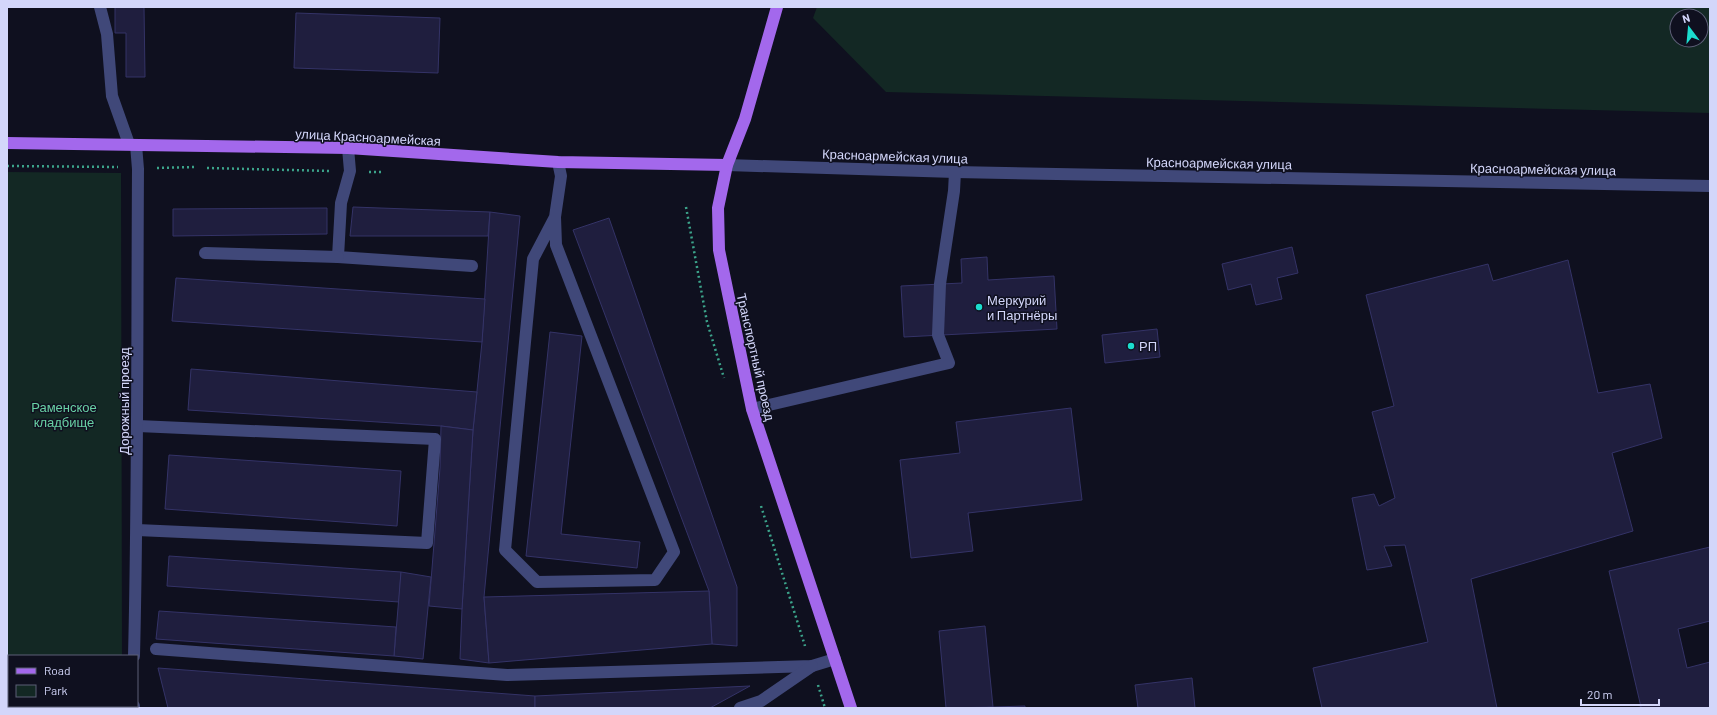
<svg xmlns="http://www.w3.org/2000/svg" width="1717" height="715" viewBox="0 0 1717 715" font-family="Barlow,sans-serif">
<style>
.green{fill:#132824;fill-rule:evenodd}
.building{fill:#1f1e3e;stroke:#343367}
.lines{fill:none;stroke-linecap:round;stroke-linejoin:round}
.path{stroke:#3ca48b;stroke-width:2.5;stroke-dasharray:2 3;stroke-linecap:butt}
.minor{stroke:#404879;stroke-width:12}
.major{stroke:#a368ec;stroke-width:12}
.poi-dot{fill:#1bddce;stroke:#0f101f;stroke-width:1.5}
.labels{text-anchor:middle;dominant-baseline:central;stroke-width:3;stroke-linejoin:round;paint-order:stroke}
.street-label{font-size:13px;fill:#d3d6fa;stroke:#0f101f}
.poi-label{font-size:13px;fill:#d3d6fa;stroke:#0f101f;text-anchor:start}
.park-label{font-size:13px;fill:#68d0a4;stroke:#0f101f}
</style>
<rect width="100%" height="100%" fill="#0f101f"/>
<g class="green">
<path d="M817,7H1710V113L886,92L813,18ZM1677,16H1701V40H1677Z"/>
<polygon points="7,172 121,173 122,656 9,656 9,706 123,706 123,708 7,708"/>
</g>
<g class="building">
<polygon points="115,7 144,7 145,77 126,77 126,33 115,33"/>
<polygon points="296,13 440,18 438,73 294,68"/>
<polygon points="353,207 490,212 488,236 350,236"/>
<polygon points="327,208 327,234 173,236 173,209"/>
<polygon points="490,212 520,216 484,597 489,663 460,659 462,609 473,430 482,342"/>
<polygon points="609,218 737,587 737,646 712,644 709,591 573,230"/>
<polygon points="1292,247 1298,273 1277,278 1282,299 1256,305 1251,284 1228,290 1222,264"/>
<polygon points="987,257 988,280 1054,276 1057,329 904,337 901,286 962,283 961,259"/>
<polygon points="1568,260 1598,393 1650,384 1662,438 1612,453 1633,531 1471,579 1497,708 1322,708 1313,668 1428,642 1405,545 1384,546 1392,566 1367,570 1352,498 1374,494 1379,506 1395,498 1372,412 1394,406 1366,295 1488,264 1493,281"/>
<polygon points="176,278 485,299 482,342 172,321"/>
<polygon points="1157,329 1160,357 1105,363 1102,335"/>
<polygon points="550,332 582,336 561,534 640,542 637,568 526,556"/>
<polygon points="191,369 477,392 473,430 441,426 188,410"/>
<polygon points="1071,408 1082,500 968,513 973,551 911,558 900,460 960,453 956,422"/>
<polygon points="441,426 473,430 462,609 429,606 440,468"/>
<polygon points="169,455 401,471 397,526 165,509"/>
<polygon points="1710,547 1710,621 1678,629 1687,668 1710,662 1710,708 1635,708 1641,707 1609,571"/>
<polygon points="169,556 401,572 399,602 167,586"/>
<polygon points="401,572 431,577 423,659 394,656"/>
<polygon points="709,591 712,644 489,663 484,597"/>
<polygon points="159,611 396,627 394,656 156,639"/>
<polygon points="985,626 993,707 946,708 939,631"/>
<polygon points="158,668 535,696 535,708 168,708"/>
<polygon points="1192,678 1195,708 1138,708 1135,685"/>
<polygon points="750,686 710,708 535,708 535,696"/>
<polygon points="1025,706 1025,708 979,708 993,707"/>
</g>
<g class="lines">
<g class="path">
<polyline points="7,166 118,167"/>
<polyline points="157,168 196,167"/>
<polyline points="207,168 330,171"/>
<polyline points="369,172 384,172"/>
<polyline points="686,207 707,322 724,378"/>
<polyline points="761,506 805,646"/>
<polyline points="818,685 825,708"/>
</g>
<g class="minor">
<polyline points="100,7 107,34 112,96 129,144"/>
<polyline points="348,148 350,171 341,203 338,257 472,266"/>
<polyline points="727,165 955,172 1710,186"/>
<polyline points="555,217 556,245 674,552 655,580 537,582 505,550 533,259 555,217 561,176 558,162"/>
<polyline points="205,253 338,257"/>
<polyline points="752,409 949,363 938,335 940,284 954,191 955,172"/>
<polyline points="137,530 427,543 435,439 138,426"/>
<polyline points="156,649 507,675 812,666 835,659"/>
<path d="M134,656C138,494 137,331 138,169L136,145"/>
<polyline points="7,664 9,664"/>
<polyline points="7,683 9,683"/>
<polyline points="111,706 111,708"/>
<polyline points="134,706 134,708"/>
<polyline points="740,708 761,701 812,666"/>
</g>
<g class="major">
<polyline points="777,7 745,119 727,165 718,208 719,250 752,409 851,708"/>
<polyline points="7,143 348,148 558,162 727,165"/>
</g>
</g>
<g class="poi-dot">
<circle cx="979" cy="307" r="4"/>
<circle cx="1131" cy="346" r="4"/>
</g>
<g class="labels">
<g class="street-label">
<text transform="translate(368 137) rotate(3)">улица Красноармейская</text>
<text transform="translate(895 156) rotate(2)">Красноармейская улица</text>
<text transform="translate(1219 163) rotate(1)">Красноармейская улица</text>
<text transform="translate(1543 169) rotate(1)">Красноармейская улица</text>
<text transform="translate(756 357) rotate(77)">Транспортный проезд</text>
<text transform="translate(124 401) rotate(-90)">Дорожный проезд</text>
</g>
<g class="poi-label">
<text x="987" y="300">Меркурий<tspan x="987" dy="15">и Партнёры</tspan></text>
<text x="1139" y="346">РП</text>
</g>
<g class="park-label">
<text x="64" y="407">Раменское<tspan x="64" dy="15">кладбище</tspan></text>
</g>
</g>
<rect width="1717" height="715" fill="none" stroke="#d3d6fa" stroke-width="16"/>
<rect x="8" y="655" width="130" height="52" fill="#0f101f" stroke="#5d5f77"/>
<rect x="16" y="668" width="20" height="6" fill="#a368ec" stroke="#5d5f77"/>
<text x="44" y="675" font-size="12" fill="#d3d6fa">Road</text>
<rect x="16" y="685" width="20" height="12" fill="#132824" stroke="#5d5f77"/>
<text x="44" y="695" font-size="12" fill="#d3d6fa">Park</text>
<g transform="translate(1689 28) rotate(344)"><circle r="19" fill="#0f101f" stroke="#5d5f77"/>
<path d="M0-3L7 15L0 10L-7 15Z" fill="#1bddce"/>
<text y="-6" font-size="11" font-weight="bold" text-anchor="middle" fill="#d3d6fa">N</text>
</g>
<path d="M1581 699v6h78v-6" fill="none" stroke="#d3d6fa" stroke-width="2"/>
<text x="1587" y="699" font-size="12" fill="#d3d6fa" stroke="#0f101f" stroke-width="3" paint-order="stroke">20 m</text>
</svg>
